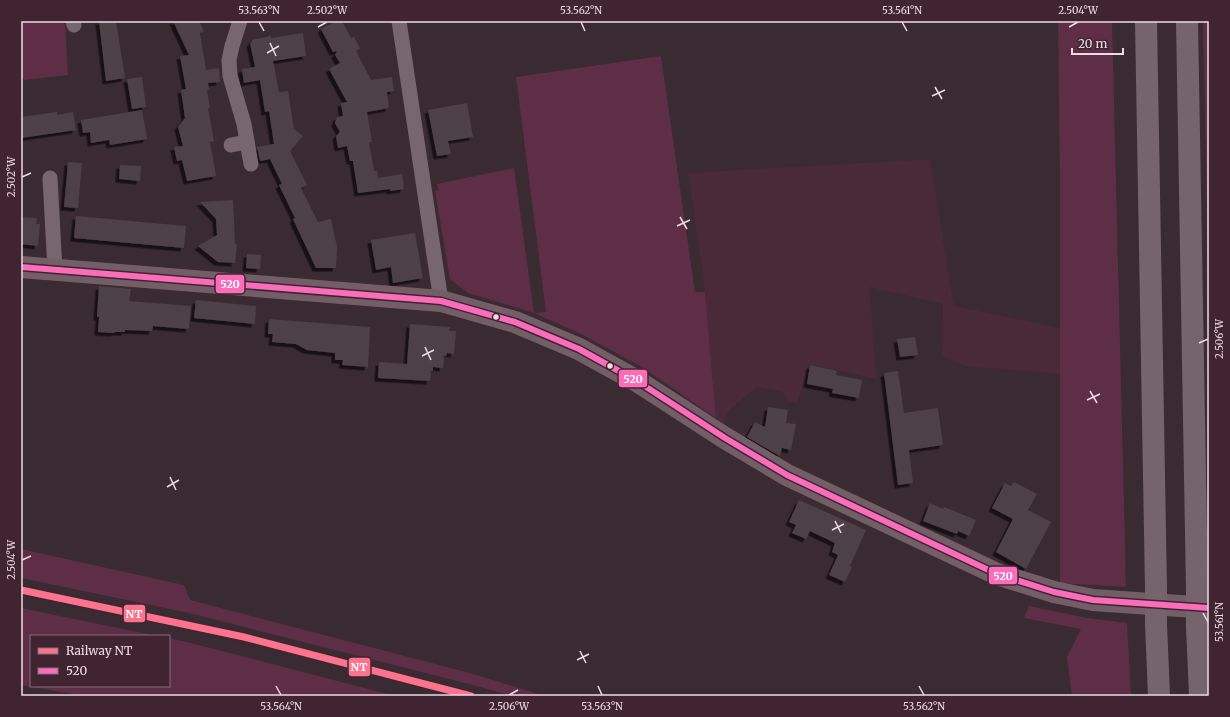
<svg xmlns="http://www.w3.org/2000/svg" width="1230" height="717" viewBox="0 0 1230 717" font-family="Merriweather,serif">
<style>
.built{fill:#4a2938}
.green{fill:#5e2e46}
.building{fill:#4e4047;filter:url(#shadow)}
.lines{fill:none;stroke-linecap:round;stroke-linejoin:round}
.street{stroke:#78666e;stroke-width:15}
.secondary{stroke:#735e68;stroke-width:22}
.highway{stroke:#75646c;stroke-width:22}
.highway-bridge{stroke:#75646c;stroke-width:22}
.bus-1-casing{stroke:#402431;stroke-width:9}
.bus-1{stroke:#fb6dba;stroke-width:6}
.rail-1-casing{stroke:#402431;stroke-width:10}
.rail-1{stroke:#fc738d;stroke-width:7}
.ticks{fill:none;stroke:#eedbe3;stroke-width:1.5}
.bus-dot{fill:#eedbe3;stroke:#402431;stroke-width:1.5}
.line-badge{stroke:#402431;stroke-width:1.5}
.badge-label{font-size:11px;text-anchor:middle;font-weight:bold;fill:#fff}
.neatline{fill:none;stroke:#eedbe3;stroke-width:1.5}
.ticks-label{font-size:10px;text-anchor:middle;fill:#eedbe3}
</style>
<defs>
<filter id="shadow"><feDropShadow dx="-3.5" dy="3.5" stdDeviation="0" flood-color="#0009"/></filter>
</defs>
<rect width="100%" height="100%" fill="#3a2a32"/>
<polygon class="built" points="930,159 954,306 1060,328 1060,374 966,366 942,356 943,304 869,287 877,379 809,364 797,403 788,401 783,392 757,387 729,410 724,423 716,418 705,292 688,173"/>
<g class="green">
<polygon points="21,21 65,21 68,75 25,80 21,77"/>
<polygon points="1058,21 1112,21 1126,587 1060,583 1060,184"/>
<polygon points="1203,21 1209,21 1209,302"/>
<polygon points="661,56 695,292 705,292 716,418 640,366 581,334 534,313 468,293 450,279 435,191 439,190 437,184 514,168 534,313 546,312 516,77"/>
<polygon points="21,549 184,585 190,600 470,673 545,696 513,696 469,684 189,613 21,578"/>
<polygon points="1029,606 1087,618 1127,623 1131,696 1072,696 1067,657 1081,629 1024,618"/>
<polygon points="21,608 157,636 31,636 31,686 169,686 169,638 195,644 395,696 84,696 21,685"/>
</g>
<g class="building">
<polygon points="99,21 116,21 125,78 106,81"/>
<polygon points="173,21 199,21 204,31 200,33 206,70 219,68 220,82 208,83 209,89 207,90 210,108 208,108 214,141 210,142 216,176 187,181 182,160 177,161 174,147 183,146 178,127 185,118 181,90 186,89 180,56 189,55"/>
<polygon points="336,21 342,21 351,38 354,37 360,48 356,51 371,80 392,77 394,91 387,92 389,108 367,112 372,142 369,142 374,171 377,171 378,178 402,174 404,189 390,191 390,189 358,193 353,161 350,161 347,146 338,148 336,136 340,132 335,123 337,117 343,116 341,103 347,102 329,69 340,63 335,55 337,51 333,52 321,29"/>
<polygon points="303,33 306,56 273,61 279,92 288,91 294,129 303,136 290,151 307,185 301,188 318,222 331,219 337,247 336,268 316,268 293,219 295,218 279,185 282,184 270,159 260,161 257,147 274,144 269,111 265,112 260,80 244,83 242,69 255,67 250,43 252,42 252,40 271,36 271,38"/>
<polygon points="142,77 146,107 132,109 127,79"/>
<polygon points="467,103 473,137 448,141 451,154 437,156 428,110"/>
<polygon points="142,110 147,139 110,145 109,140 91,143 90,132 83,133 81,120"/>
<polygon points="57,112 57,115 73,112 76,130 21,138 21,117"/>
<polygon points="68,162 82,163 78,208 64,207"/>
<polygon points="120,165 141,166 140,181 119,179"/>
<polygon points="233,200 235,244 237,244 235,263 218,262 198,246 217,235 216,219 200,202"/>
<polygon points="76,216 186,226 184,248 74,238"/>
<polygon points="22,217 37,218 36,224 40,224 38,246 21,244 21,222"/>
<polygon points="415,233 423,278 393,283 391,267 376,270 371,240"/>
<polygon points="247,254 261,255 260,269 246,268"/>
<polygon points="99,286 131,289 129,301 191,306 189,329 153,326 152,331 125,330 125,332 115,332 114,333 98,332 99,317 97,317"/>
<polygon points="196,300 256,306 255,324 194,318"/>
<polygon points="269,319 370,327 368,367 342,365 343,360 335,360 335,353 307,350 296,344 272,342 273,334 268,334"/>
<polygon points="410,324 450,327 449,331 456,331 454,354 447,353 446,356 444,356 443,368 433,367 433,371 431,371 430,381 378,378 379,362 407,364"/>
<polygon points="915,337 918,355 900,357 897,339"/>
<polygon points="810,365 837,371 836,375 862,380 859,398 832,393 833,389 807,384"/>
<polygon points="898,371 904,413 938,408 943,445 909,450 913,483 898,485 884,373"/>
<polygon points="768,407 788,410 786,423 796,424 791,450 782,448 780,456 747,437 755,422 765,427"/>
<polygon points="1014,482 1037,494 1028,510 1051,522 1026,569 996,552 1013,519 992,508 1005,483 1011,486"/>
<polygon points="799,500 866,530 850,566 852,567 845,582 829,575 838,555 832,552 835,543 810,531 806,539 792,533 796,525 789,522"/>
<polygon points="930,503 943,509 944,507 976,520 969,536 958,531 957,534 923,521"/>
</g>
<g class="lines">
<g class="street">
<polyline points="73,21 74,25"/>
<polyline points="240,21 232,46 229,60 230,76 244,124 251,164"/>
<polyline points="399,21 441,301"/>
<polyline points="231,145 247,142"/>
<polyline points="50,178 55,270"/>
</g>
<polyline class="secondary" points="21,267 441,301 515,322 579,349 637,381 725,438 787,475 997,574 1054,592 1093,600 1209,608"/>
<g class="highway">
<polyline points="1146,21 1156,589"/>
<polyline points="1187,21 1197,590"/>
<polyline points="1156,624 1159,696"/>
<polyline points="1197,626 1200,696"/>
</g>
<g class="highway-bridge">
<polyline points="1156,589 1156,624"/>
<polyline points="1197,590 1197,626"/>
</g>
<g class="bus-1-casing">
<polyline id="bus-1" points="21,267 441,301 515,322 579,349 637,381 725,438 787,475 997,574 1054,592 1093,600 1209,608"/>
</g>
<use href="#bus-1" class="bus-1"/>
<g class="rail-1-casing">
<polyline id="rail-1" points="21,590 244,637 471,696"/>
</g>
<use href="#rail-1" class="rail-1"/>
</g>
<path class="ticks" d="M259,22L264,31M581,22L585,31M902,22L907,31M318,27L327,22M1069,27L1078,22M270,43L276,56M267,53L279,46M935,87L942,99M932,96L945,90M22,177L31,173M680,217L687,229M677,226L690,220M1199,343L1208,339M425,347L431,360M422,356L434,350M1090,391L1097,403M1087,400L1100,394M170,477L176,490M167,487L179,480M835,521L841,533M832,530L844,524M22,560L31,556M1203,613L1208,622M580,651L586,663M577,660L589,654M276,686L281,695M598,686L602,695M919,686L924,695M509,695L518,690"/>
<g class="bus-dot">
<circle cx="496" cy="317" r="3.5"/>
<circle cx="610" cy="366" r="3.5"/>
</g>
<g class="line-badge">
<rect x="215" y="274" width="30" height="20" rx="4" fill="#fb6dba"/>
<rect x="618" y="369" width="30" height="19" rx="4" fill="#fb6dba"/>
<rect x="988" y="566" width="30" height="19" rx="4" fill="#fb6dba"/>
<rect x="123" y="604" width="23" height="19" rx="4" fill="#fc738d"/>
<rect x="348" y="657" width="23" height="20" rx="4" fill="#fc738d"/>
</g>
<g class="badge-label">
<text x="230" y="288">520</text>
<text x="633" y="383">520</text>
<text x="1003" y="580">520</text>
<text x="134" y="618">NT</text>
<text x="359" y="671">NT</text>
</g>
<rect width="1230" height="717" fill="none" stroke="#402431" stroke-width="44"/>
<rect x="30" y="635" width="140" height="52" fill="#402431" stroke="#866d78"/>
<rect x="38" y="648" width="20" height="6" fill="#fc738d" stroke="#866d78"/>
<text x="66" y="655" font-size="12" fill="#eedbe3">Railway NT</text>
<rect x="38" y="668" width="20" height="6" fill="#fb6dba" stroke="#866d78"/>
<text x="66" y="675" font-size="12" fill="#eedbe3">520</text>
<path d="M1072 48v6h51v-6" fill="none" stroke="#eedbe3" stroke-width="2"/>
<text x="1078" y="48" font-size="12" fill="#eedbe3" stroke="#402431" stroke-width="3" paint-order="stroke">20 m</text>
<rect x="22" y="22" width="1186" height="673" class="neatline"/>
<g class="ticks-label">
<text x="259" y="14">53.563°N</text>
<text x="327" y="14">2.502°W</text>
<text x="581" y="14">53.562°N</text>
<text x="902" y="14">53.561°N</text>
<text x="1078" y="14">2.504°W</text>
<text transform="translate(11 177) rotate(-90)" y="4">2.502°W</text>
<text transform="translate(1219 339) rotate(-90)" y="4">2.506°W</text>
<text transform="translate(11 560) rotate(-90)" y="4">2.504°W</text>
<text transform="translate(1219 622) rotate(-90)" y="4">53.561°N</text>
<text x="281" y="710">53.564°N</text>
<text x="509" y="710">2.506°W</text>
<text x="602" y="710">53.563°N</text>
<text x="924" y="710">53.562°N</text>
</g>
</svg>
